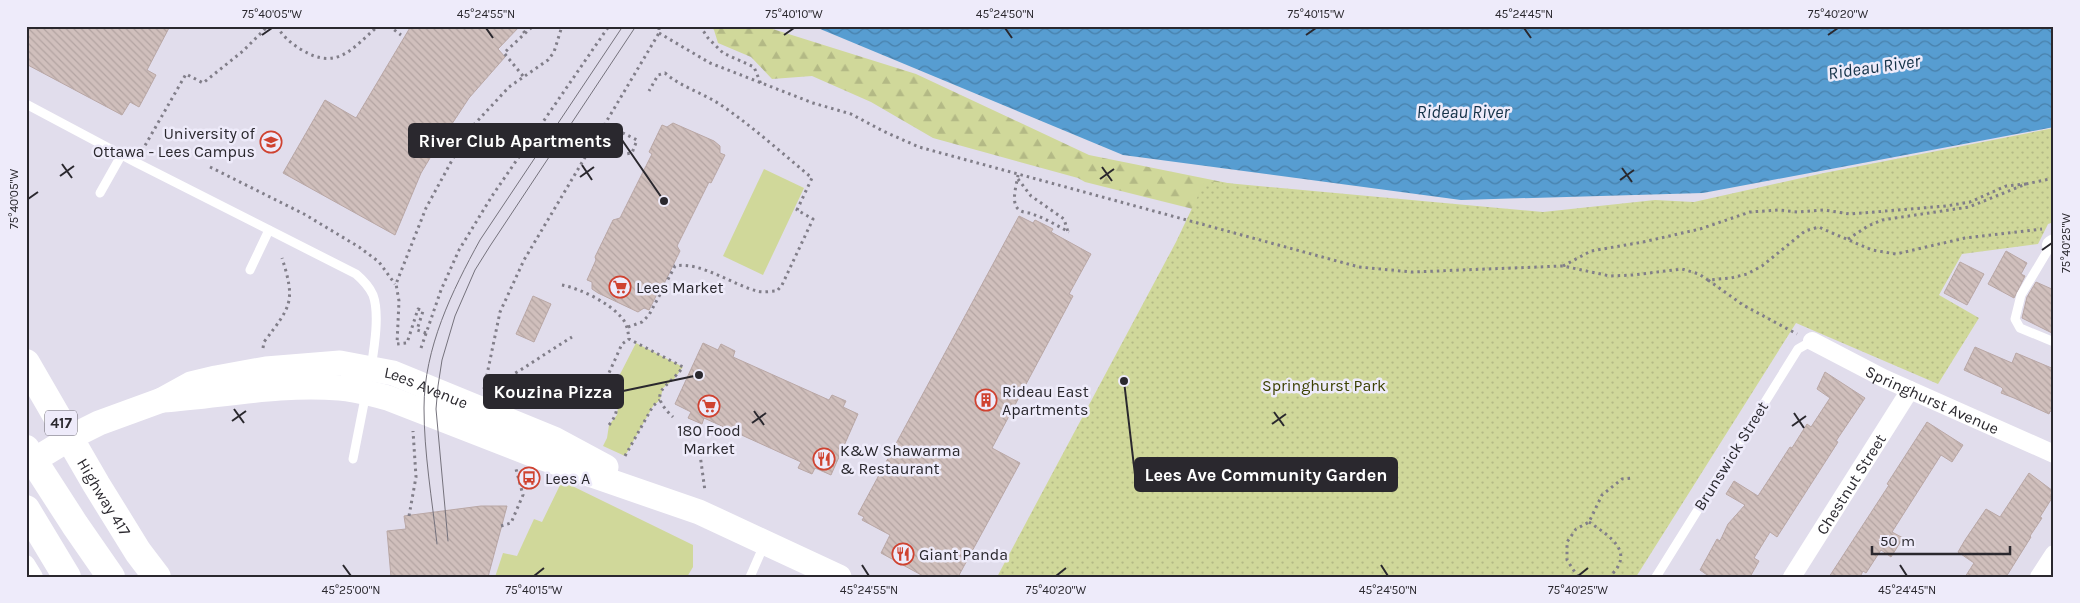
<svg xmlns="http://www.w3.org/2000/svg" width="2080" height="603" viewBox="0 0 2080 603" font-family="Karla,sans-serif">
<style>
.grass{fill:#d0d89a}
.forest{fill:url(#forest-firs)}
.park{fill:url(#park-dots)}
.water{fill:url(#water-waves)}
.building{fill:url(#building-back-hatch);stroke:#b9a7a5}
.lines{fill:none;stroke-linecap:round;stroke-linejoin:round}
.path{stroke:#817e89;stroke-width:3;stroke-dasharray:2.5 4;stroke-linecap:butt}
.lane{stroke:#fff;stroke-width:9}
.street{stroke:#fff;stroke-width:18}
.secondary{stroke:#fff;stroke-width:25}
.highway{stroke:#fff;stroke-width:28}
.tram{stroke:#75727c;stroke-width:1}
.ticks{fill:none;stroke:#2a282e;stroke-width:2}
.labels{text-anchor:middle;dominant-baseline:central;stroke-width:5;stroke-linejoin:round;paint-order:stroke}
.shield{fill:#eeebfa;stroke:#65626b;stroke-width:1}
.shield-label{font-size:15px;font-weight:bold;fill:#2a282e}
.poi-label{font-size:16px;fill:#2a282e;stroke:#eeebfa;text-anchor:start}
.park-label{font-size:16px;fill:#3b4000;stroke:#eeebfa}
.street-label{font-size:16px;fill:#2a282e;stroke:#eeebfa}
.water-label{font-size:18px;font-style:italic;fill:#133147;stroke:#eeebfa}
.leader{fill:none;stroke:#2a282e;stroke-width:2}
.callout-dot{fill:#2a282e;stroke:#eeebfa;stroke-width:2}
.callout{fill:#2a282e;stroke:#2a282e;stroke-width:2}
.callout-label{font-size:18px;text-anchor:middle;font-weight:bold;fill:#fff}
.neatline{fill:none;stroke:#2a282e;stroke-width:2}
.ticks-label{font-size:12px;text-anchor:middle;fill:#2a282e}
</style>
<defs>
<pattern id="forest-firs" width="22" height="20" patternUnits="userSpaceOnUse" patternTransform="scale(1.25)"><rect width="22" height="20" fill="#d0d89a"/><path d="M5 1l3.5 6h-7zM16 11l3.5 6h-7z" fill="#b3b985"/></pattern>
<pattern id="park-dots" width="8" height="8" patternUnits="userSpaceOnUse" patternTransform="scale(1.25)"><rect width="8" height="8" fill="#d0d89a"/><path d="M2 2h.1M6 6h.1" fill="none" stroke="#b3b985" stroke-width="1.8" stroke-linecap="round"/></pattern>
<pattern id="water-waves" width="16" height="10" patternUnits="userSpaceOnUse" patternTransform="scale(1.25)"><rect width="16" height="10" fill="#579dd1"/><path d="M0 5q4-4 8 0t8 0" fill="none" stroke="#4880aa"/></pattern>
<pattern id="building-back-hatch" width="6" height="6" patternUnits="userSpaceOnUse" patternTransform="scale(1.25)"><rect width="6" height="6" fill="#d0bfbc"/><path d="M-1 5l2 2M0 0l6 6M5-1l2 2" fill="none" stroke="#b3a4a2"/></pattern>
</defs>
<rect width="100%" height="100%" fill="#e1ddec"/>
<g class="grass">
<polygon points="764,169 804,188 763,275 723,256"/>
<polygon points="636,343 683,367 674,379 663,388 660,400 653,406 625,456 603,446 607,438 609,425 617,415 618,407 613,399 614,386"/>
<polygon points="562,481 693,545 693,567 687,577 495,577 503,553 517,556 534,519 542,522"/>
</g>
<polygon class="forest" points="711,26 763,26 916,74 1089,155 1307,199 1309,238 1085,182 1078,178 933,138 871,102 812,76 772,79 751,57 718,43 714,30"/>
<polygon class="park" points="2054,128 2054,222 2048,224 2038,244 1962,254 1939,295 1979,318 1938,384 1796,323 1636,577 997,577 1176,242 1205,181 1543,212 1655,200 1694,202 1824,173"/>
<polygon class="water" points="813,26 2054,26 2054,127 1703,193 1461,200 1123,155"/>
<g class="building">
<polygon points="26,26 170,26 147,70 156,75 146,94 139,107 130,102 122,115 26,64"/>
<polygon points="411,26 520,26 498,49 505,57 469,98 436,148 421,173 395,235 283,173 325,100 356,118"/>
<polygon points="673,123 714,141 720,146 720,153 725,155 711,183 709,182 677,246 680,251 661,290 659,290 649,310 644,308 638,312 598,293 592,289 592,282 587,280 596,260 595,257 613,220 620,218 652,154 649,152 662,125 667,127"/>
<polygon points="1019,216 1033,223 1035,220 1053,229 1051,232 1091,254 1069,294 1073,296 992,448 1020,463 958,577 925,577 881,553 890,535 862,520 864,517 858,514"/>
<polygon points="2006,251 2027,263 2021,274 2025,276 2014,298 1988,284"/>
<polygon points="1960,262 1984,274 1967,305 1944,293"/>
<polygon points="2036,282 2054,290 2054,334 2022,318 2027,297"/>
<polygon points="533,296 551,304 534,342 516,334"/>
<polygon points="703,343 718,350 721,344 735,351 733,357 829,400 832,395 846,401 843,407 858,414 831,475 815,468 812,474 798,468 801,462 704,418 702,424 688,418 691,412 675,404"/>
<polygon points="1975,347 2012,363 2016,353 2054,369 2054,413 2050,411 2049,414 2014,398 2001,393 2003,389 2001,387 1964,370"/>
<polygon points="1825,372 1865,398 1836,441 1838,442 1777,537 1770,532 1754,558 1759,561 1750,577 1710,577 1700,570 1717,539 1720,541 1728,524 1745,505 1726,494 1734,481 1758,496 1790,447 1792,448 1807,424 1811,427 1830,398 1817,389"/>
<polygon points="1927,422 1963,445 1952,462 1941,455 1892,532 1903,538 1891,557 1881,550 1866,573 1863,571 1860,577 1829,577 1889,485 1887,484"/>
<polygon points="2029,473 2053,491 2050,496 2052,498 2040,517 2042,518 2030,536 2031,537 2006,577 1965,577 1974,563 1958,552 1965,540 1986,509 2000,517"/>
<polygon points="481,506 507,506 488,577 391,577 387,531 406,529 404,516"/>
</g>
<g class="lines">
<g class="path">
<path d="M277,26C283,37 292,44 302,50C337,71 352,49 378,26"/>
<polyline points="389,26 401,35"/>
<polyline points="519,26 525,33"/>
<polyline points="700,26 708,38 723,53 754,67 761,84"/>
<polyline points="659,33 710,63 813,103 851,114 883,131 919,147 1359,267 1411,272 1563,266 1610,276 1633,275 1682,269 1699,274 1708,280 1731,278 1747,274 1762,266 1805,231 1819,227 1823,229 1872,250 1896,254 1965,238 2042,229"/>
<polyline points="523,76 504,53 533,26"/>
<polyline points="605,124 637,140 632,153 625,154"/>
<polyline points="141,148 143,149 186,74 203,83 243,51 268,26"/>
<polyline points="210,167 304,214 359,247 379,262 395,284"/>
<path d="M1018,175C1017,183 1012,198 1016,206C1019,212 1024,212 1029,213C1043,217 1056,225 1069,232"/>
<polyline points="1018,179 1031,196 1064,219 1068,232"/>
<polyline points="1848,239 1868,226 1882,220 1969,207 2026,184 2054,178"/>
<polyline points="1563,266 1591,251 1643,242 1700,229 1750,212 1778,210 1798,212 1824,210 1850,214 1946,206 1970,202 2006,186 2026,184"/>
<polyline points="1708,280 1743,305 1797,334"/>
<path d="M562,285C581,289 608,302 621,317C627,323 628,331 629,339L683,367C666,390 646,391 673,417"/>
<path d="M628,327L642,322L649,315L675,266C700,261 733,285 757,291C763,293 771,291 777,291L782,285L813,219L797,210L812,178C782,153 753,127 721,105C703,93 681,87 665,73L658,75L649,91"/>
<polyline points="426,333 417,330 423,311 418,309 407,343 397,344 399,301 396,284 426,208 468,131 509,87 548,60 554,52 562,26"/>
<path d="M263,348L264,342C291,306 296,302 282,258"/>
<polyline points="421,348 441,290 459,250 492,196 609,26"/>
<polyline points="484,389 500,312 524,260 659,33 659,26"/>
<path d="M487,389C517,374 544,354 572,337"/>
<path d="M609,425C624,406 613,402 604,384L622,344L629,339"/>
<polyline points="699,447 705,491"/>
<polyline points="625,456 653,406 660,400"/>
<polyline points="409,516 416,477 413,431"/>
<path d="M1589,522C1609,536 1637,552 1609,577"/>
<polyline points="501,526 511,523 523,495 516,469"/>
<polyline points="1578,577 1567,560 1567,542 1576,529 1589,522 1602,495 1622,479 1634,478"/>
</g>
<g class="lane">
<path d="M26,104L135,162L356,274C363,280 369,286 373,295C380,314 374,349 371,368"/>
<polyline points="100,193 122,154"/>
<polyline points="2051,245 2021,295 2015,319 2020,328 2054,342"/>
<polyline points="250,270 269,230"/>
<polyline points="353,459 366,393"/>
<polyline points="750,577 764,545"/>
<polyline points="1656,577 1798,349 1812,341"/>
</g>
<g class="street">
<polyline points="2051,245 2054,243"/>
<path id="s1" d="M1812,341L1883,378L2054,454"/>
<polyline points="26,564 34,577"/>
<path id="s2" d="M1792,577L1910,390"/>
<polyline points="2039,577 2054,554"/>
</g>
<g class="secondary">
<path d="M162,400C221,396 280,383 339,388C356,389 372,394 388,398L537,456L699,512L839,577"/>
<path id="s3" d="M26,465L77,434L99,423L162,400L191,384L216,378L266,369L340,363L393,373L554,439L606,467"/>
</g>
<g class="highway">
<path id="s4" d="M26,363L96,484L138,552L157,577"/>
<polyline points="26,449 75,525 111,577"/>
<polyline points="26,509 67,577"/>
</g>
<g class="tram">
<polyline points="448,541 436,409 438,386 442,360 455,316 475,270 490,246 636,26"/>
<path d="M437,544C432,499 424,453 424,408C424,348 452,291 480,240L623,26"/>
</g>
</g>
<path class="ticks" d="M486,28L493,38M1005,28L1012,38M1524,28L1531,38M262,35L272,28M784,35L794,28M1306,35L1316,28M1828,35L1838,28M62,164L72,178M582,165L592,180M1102,167L1112,181M1622,168L1632,182M60,176L74,166M580,177L594,167M1100,179L1114,169M1620,180L1634,170M28,199L38,192M2042,250L2052,243M234,409L244,423M754,411L764,425M1274,412L1284,426M1794,413L1804,428M232,421L246,411M752,423L766,413M1272,424L1286,414M1792,426L1806,416M343,565L351,576M862,565L869,576M1381,565L1388,576M1900,565L1907,576M534,576L544,568M1056,576L1066,568M1578,576L1588,568"/>
<defs>
<g id="university-ring" transform="scale(1.125)"><circle r="9.5" fill="#eeebfa" stroke="#cf4230" stroke-width="1.5"/><path d="M0-5L7-2L0 1L-7-2ZM-4 1L0 2.5L4 1V4Q0 6-4 4Z" fill="#cf4230"/></g>
<g id="supermarket-ring" transform="scale(1.125)"><circle r="9.5" fill="#eeebfa" stroke="#cf4230" stroke-width="1.5"/><path d="M-6-5.5h2.5l.6 2H6L4.5 2H-2.5L-4.4-4H-6ZM-1.5 3.2a1.3 1.3 0 1 0 .1 0ZM3 3.2a1.3 1.3 0 1 0 .1 0Z" fill="#cf4230"/></g>
<g id="building-ring" transform="scale(1.125)"><circle r="9.5" fill="#eeebfa" stroke="#cf4230" stroke-width="1.5"/><path d="M-4-6H4V6H1V3H-1V6H-4ZM-2.5-4.3h1.7v1.8h-1.7ZM.8-4.3h1.7v1.8H.8ZM-2.5-1h1.7V.8h-1.7ZM.8-1h1.7V.8H.8Z" fill="#cf4230"/></g>
<g id="restaurant-ring" transform="scale(1.125)"><circle r="9.5" fill="#eeebfa" stroke="#cf4230" stroke-width="1.5"/><path d="M-5-6h1v4h1v-4h1v4h1v-4h1v5L-1.5 .5V6h-2V.5L-5-1ZM5-6V6H3V1.5H1.5Q1.5-4 5-6Z" fill="#cf4230"/></g>
<g id="bus-ring" transform="scale(1.125)"><circle r="9.5" fill="#eeebfa" stroke="#cf4230" stroke-width="1.5"/><path d="M-5-6H5V4H4V6H2V4H-2V6H-4V4H-5ZM-3.5-4V0h7V-4ZM-3.5 1.2v1.5H-2V1.2ZM2 1.2v1.5H3.5V1.2Z" fill="#cf4230"/></g>
</defs>
<g fill-rule="evenodd">
<use href="#university-ring" x="271" y="142"/>
<use href="#supermarket-ring" x="620" y="287"/>
<use href="#building-ring" x="986" y="400"/>
<use href="#supermarket-ring" x="709" y="406"/>
<use href="#restaurant-ring" x="824" y="459"/>
<use href="#bus-ring" x="529" y="478"/>
<use href="#restaurant-ring" x="903" y="554"/>
</g>
<g class="labels">
<rect class="shield" x="45" y="410.5" width="32" height="25" rx="4"/>
<g class="shield-label">
<text x="61" y="423">417</text>
</g>
<g class="poi-label">
<text x="255" y="133" text-anchor="end">University of<tspan x="255" dy="18">Ottawa - Lees Campus</tspan></text>
<text x="636" y="287">Lees Market</text>
<text x="1002" y="391">Rideau East<tspan x="1002" dy="18">Apartments</tspan></text>
<text x="709" y="430" text-anchor="middle">180 Food<tspan x="709" dy="18">Market</tspan></text>
<text x="840" y="450">K&amp;W Shawarma<tspan x="840" dy="18">&amp; Restaurant</tspan></text>
<text x="545" y="478">Lees A</text>
<text x="919" y="554">Giant Panda</text>
</g>
<g class="park-label">
<text x="1324" y="385">Springhurst Park</text>
</g>
<g class="street-label">
<text stroke="none"><textPath href="#s3" startOffset="425">Lees Avenue</textPath></text>
<text stroke="none"><textPath href="#s1" startOffset="134">Springhurst Avenue</textPath></text>
<text transform="translate(1731 456) rotate(-58)">Brunswick Street</text>
<text stroke="none"><textPath href="#s2" startOffset="110">Chestnut Street</textPath></text>
<text stroke="none"><textPath href="#s4" startOffset="155">Highway 417</textPath></text>
</g>
<g class="water-label">
<text transform="translate(1874 67) rotate(-8)">Rideau River</text>
<text x="1463" y="112">Rideau River</text>
</g>
</g>
<path class="leader" d="M664 201L622 140M699 375L623 391M1124 381L1135 475"/>
<g class="callout-dot">
<circle cx="664" cy="201" r="5"/>
<circle cx="699" cy="375" r="5"/>
<circle cx="1124" cy="381" r="5"/>
</g>
<g class="callout">
<rect x="409" y="124" width="213" height="33" rx="5"/>
<rect x="484" y="375" width="139" height="33" rx="5"/>
<rect x="1135" y="458" width="262" height="33" rx="5"/>
</g>
<g class="callout-label">
<text x="515" y="147">River Club Apartments</text>
<text x="553" y="398">Kouzina Pizza</text>
<text x="1266" y="481">Lees Ave Community Garden</text>
</g>
<rect width="2080" height="603" fill="none" stroke="#eeebfa" stroke-width="55"/>
<path d="M1872 546v8h138v-8" fill="none" stroke="#2a282e" stroke-width="2.5"/>
<text x="1880" y="546" font-size="15" fill="#2a282e" stroke="#eeebfa" stroke-width="4" paint-order="stroke">50 m</text>
<rect x="28" y="28" width="2024" height="548" class="neatline"/>
<g class="ticks-label">
<text x="272" y="18">75°40'05"W</text>
<text x="486" y="18">45°24'55"N</text>
<text x="794" y="18">75°40'10"W</text>
<text x="1005" y="18">45°24'50"N</text>
<text x="1316" y="18">75°40'15"W</text>
<text x="1524" y="18">45°24'45"N</text>
<text x="1838" y="18">75°40'20"W</text>
<text transform="translate(14 199) rotate(-90)" y="4">75°40'05"W</text>
<text transform="translate(2066 243) rotate(-90)" y="4">75°40'25"W</text>
<text x="351" y="594">45°25'00"N</text>
<text x="534" y="594">75°40'15"W</text>
<text x="869" y="594">45°24'55"N</text>
<text x="1056" y="594">75°40'20"W</text>
<text x="1388" y="594">45°24'50"N</text>
<text x="1578" y="594">75°40'25"W</text>
<text x="1907" y="594">45°24'45"N</text>
</g>
</svg>
